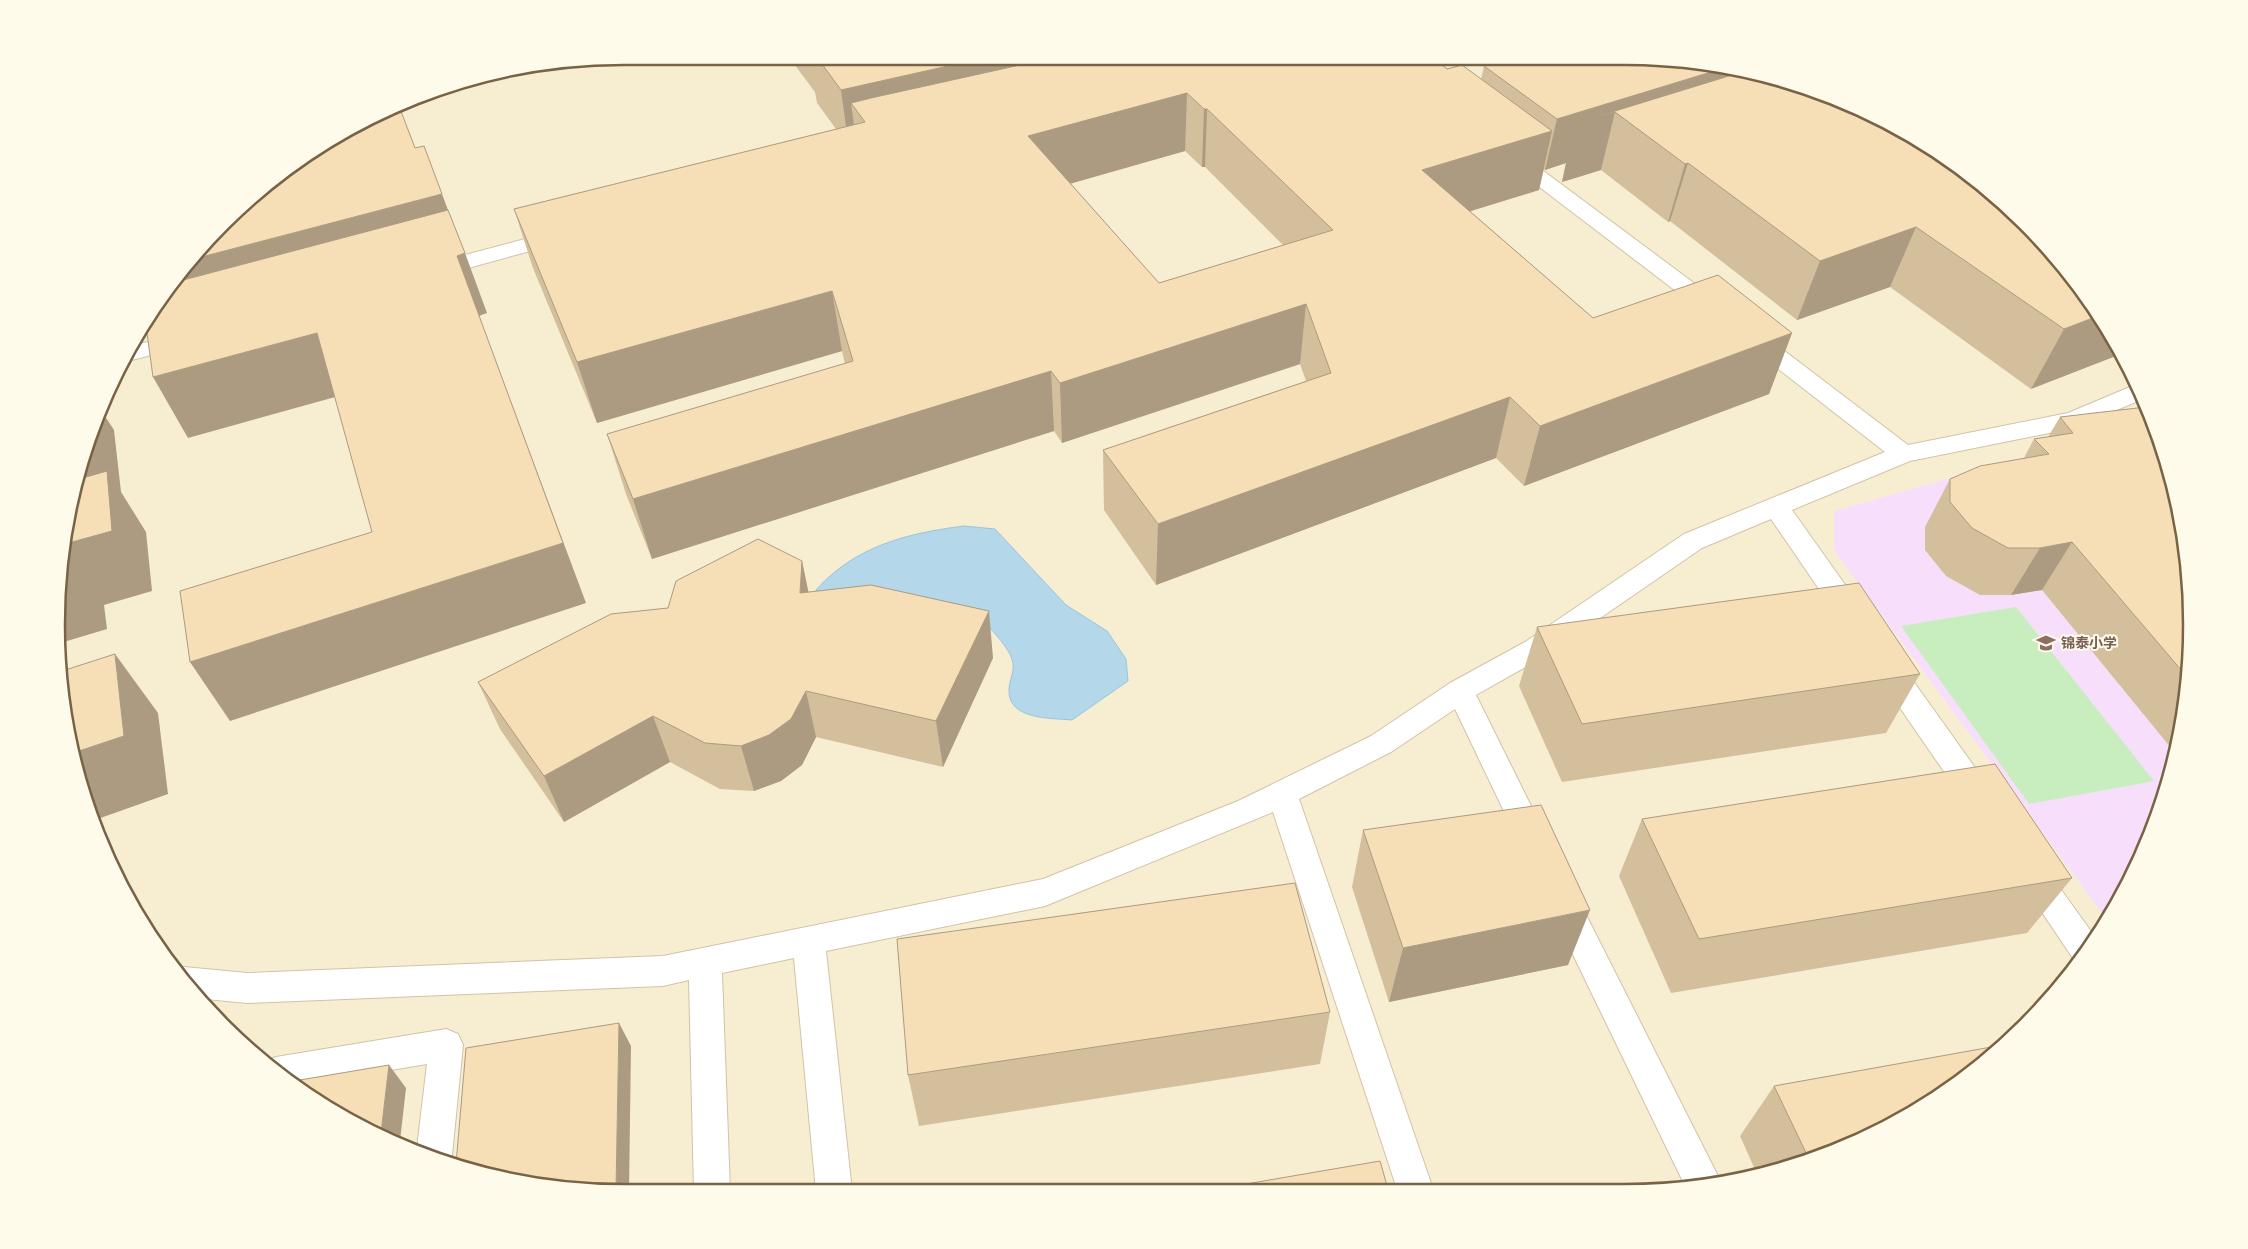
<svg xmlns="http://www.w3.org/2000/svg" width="2248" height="1249" viewBox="0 0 2248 1249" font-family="Helvetica,'Noto Sans SC',sans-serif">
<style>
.residential{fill:#f7edd0}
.education{fill:#f7dffb}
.green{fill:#c8edbf}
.water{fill:#b5d7ea;stroke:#9ac4dd}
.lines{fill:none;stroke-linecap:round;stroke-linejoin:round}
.minor-casing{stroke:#d1c3a8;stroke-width:2}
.minor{fill:#fff;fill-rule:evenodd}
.wall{fill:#d4bf9d;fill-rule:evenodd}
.shaded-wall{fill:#ac9b80}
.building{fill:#f6deb7;stroke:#ac9b80;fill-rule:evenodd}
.labels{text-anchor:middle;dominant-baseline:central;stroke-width:4;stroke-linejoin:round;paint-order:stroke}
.education-label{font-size:14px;font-weight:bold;fill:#785e54;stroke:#fffbeb;text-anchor:start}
.rim{fill:none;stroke:#796346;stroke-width:2.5}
</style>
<rect width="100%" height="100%" fill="#fefae2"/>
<polygon class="residential" points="625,56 1660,57 1771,76 2074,278 2133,373 2149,415 1834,551 2107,920 2051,999 1939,1097 1806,1162 1697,1188 588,1192 477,1173 341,1117 278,1075 197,999 152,940 100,842 76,771 57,662 57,587 76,478 100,407 152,309 197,250 278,174 341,132 442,87 514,67"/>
<polygon class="education" points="2095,437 2187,698 2162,807 2116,908 2107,920 1834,551 1834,511"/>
<polygon class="green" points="2016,607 2154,781 2029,804 1901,626"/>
<path class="water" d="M964,526L995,529L1066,605L1107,631L1126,659L1128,681L1072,720C1051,718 1008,720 1009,690C1009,679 1016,671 1012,659C1008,648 998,637 990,628L819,609L816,590C855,546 908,533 964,526Z"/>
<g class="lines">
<g class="minor-casing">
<g id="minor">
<polygon points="1511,150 1518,152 1722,304 1725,309 1722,314 1714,316 1706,314 1504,160 1501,156 1504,152"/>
<polygon points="562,229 570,230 573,235 570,240 432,278 424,276 421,271 424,266"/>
<polygon points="1753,331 1761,333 1908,445 2068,413 2137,384 2143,399 2074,428 1910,461 1792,510 1863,610 1867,617 1863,624 1853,627 1843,624 1771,519 1702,548 1545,656 1476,695 1549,842 1545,851 1534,855 1523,851 1455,709 1391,752 1299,799 1433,1189 1397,1189 1273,812 1045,906 826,951 852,1191 816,1191 794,958 722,973 730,1191 694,1191 689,980 663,986 247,1003 196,998 175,970 184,967 247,973 663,956 1043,879 1238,801 1371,736 1450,683 1525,642 1684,534 1885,452 1745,343 1741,338 1745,333"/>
<polygon points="186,332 194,334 198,339 194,344 124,362 132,346"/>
<polygon points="1886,654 1896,657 1991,790 1995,799 1991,808 1980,811 1969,808 1876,673 1872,665 1876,657"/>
<polygon points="2031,859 2042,863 2095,937 2078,961 2074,960 2015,872 2020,863"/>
<polygon points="1563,887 1574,891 1721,1182 1697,1188 1686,1188 1547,901 1552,891"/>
<polygon points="446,1029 458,1034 463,1045 452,1155 449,1162 417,1148 427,1064 295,1086 278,1075 264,1062 276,1057"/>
</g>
</g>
<use href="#minor" class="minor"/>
</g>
<g class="wall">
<path d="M788,56L1432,57L1447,69L1481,80L1484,66L1514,57L2074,278L2121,354L2031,389L1890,287L1797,320L1670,221L1668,222L1601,170L1562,182L1566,163L1545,170L1544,169L1539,190L1470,211L1593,318L1792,333L1769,394L1524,486L1496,458L1156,585L1104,510L1103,450L1306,381L1300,364L1062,443L1054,431L652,559L626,494L607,434L845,364L842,351L597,423L533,268L514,209L836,129L817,103L815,92ZM1185,151L1202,167H1205L1283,245L1159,283L1070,183Z"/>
<polygon points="2146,407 2191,587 2187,698 2175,748 2171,748 2042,590 2011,595 1980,595 1946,576 1925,550 1925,527 1950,479 2024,458 2034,439 2048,437 2060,417"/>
<polygon points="802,561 808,592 993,658 943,767 816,737 802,765 781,781 754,791 720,789 670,762 564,822 500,729 478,682 668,608"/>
<polygon points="1537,627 1920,674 1886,733 1562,782 1519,686"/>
<polygon points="1642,819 2072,878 2027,933 1671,993 1619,876"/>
<polygon points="1363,830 1568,965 1389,1002 1352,887"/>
<polygon points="1330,1012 1320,1064 919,1126 908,1075"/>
<polygon points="1774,1086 1939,1097 1806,1162 1757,1174 1740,1136"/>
</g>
<g class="shaded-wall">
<polygon points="988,57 1260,57 851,103 857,146 849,148 841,90"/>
<polygon points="1724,68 1771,76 1615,112 1601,170 1562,182 1566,163 1545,170 1557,119"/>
<polygon points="1187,93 1185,151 1031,195 1028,136"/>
<polygon points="1204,109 1207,109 1205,167 1202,167"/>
<polygon points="1552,131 1539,190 1413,229 1422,170"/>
<polygon points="1688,163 1670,221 1668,222 1685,164"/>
<polygon points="442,194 464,253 160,299 190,260"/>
<polygon points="1916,227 1890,287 1797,320 1820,261"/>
<polygon points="465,253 487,313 479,316 586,603 230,721 190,662 563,543 457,256"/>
<polygon points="832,291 842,351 597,423 577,362"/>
<polygon points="1306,304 1300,364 1062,443 1060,383"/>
<polygon points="2098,316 2121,354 2031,389 2064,329"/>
<polygon points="317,333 346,394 188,438 153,377"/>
<polygon points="1792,333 1769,394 1524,486 1540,426"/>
<polygon points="1051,371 1054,431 652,559 633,499"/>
<polygon points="1510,397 1496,458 1156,585 1158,524"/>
<polygon points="99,407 114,430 121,492 146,532 152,591 104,605 107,629 57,644 57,587 65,544 86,477 84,453"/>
<polygon points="2072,542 2042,590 2011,595 2040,548"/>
<polygon points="802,561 812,609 800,593"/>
<polygon points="989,611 993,658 943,767 936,721"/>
<polygon points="115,654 158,713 168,794 92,821 76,771 73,753"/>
<polygon points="806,691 816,737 802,765 781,781 754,791 741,746"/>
<polygon points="653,716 670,762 564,822 544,776"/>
<polygon points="2177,740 2175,748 2171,748"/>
<polygon points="1590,910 1568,965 1389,1002 1403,948"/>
<polygon points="619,1023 631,1046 629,1191 616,1191"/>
<polygon points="389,1065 406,1088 400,1141 381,1133"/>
</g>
<g class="building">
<polygon points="816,56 988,57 841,90"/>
<path d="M1056,57H1432L1447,69L1462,65L1552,131L1422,170L1593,318L1718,275L1792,333L1540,426L1510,397L1158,524L1103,450L1331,373L1306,304L1060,383L1051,371L633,499L607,434L853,361L832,291L577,362L514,209L865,122L851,103L871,98ZM1187,93L1204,109H1207L1333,230L1159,283L1028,136Z"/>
<polygon points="1514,57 1660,57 1724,68 1557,119 1484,66"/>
<polygon points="1745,71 1771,76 1907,132 1998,197 2074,278 2098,316 2064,329 1916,227 1820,261 1688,163 1685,164 1615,112 1576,123"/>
<polygon points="399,106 415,148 424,146 442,194 190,260 197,250 278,174 341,132"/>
<polygon points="448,210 465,253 457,256 563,543 190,662 180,591 372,532 317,333 153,377 146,326 153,325 151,311 152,309 172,283"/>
<polygon points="2146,407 2172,477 2191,587 2188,678 2072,542 2040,548 2008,548 1972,528 1950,502 1950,479 1980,466 2049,454 2034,439 2073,433 2060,417"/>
<polygon points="84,453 86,477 107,471 112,531 65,544 76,478"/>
<polygon points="758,539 802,561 800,593 871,585 989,611 936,721 806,691 791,719 769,735 741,746 705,743 653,716 544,776 478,682 611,614 668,608 676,581"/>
<polygon points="63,555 64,569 60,570"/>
<polygon points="1859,583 1920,674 1582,724 1537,627"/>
<polygon points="115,654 124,736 73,753 59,672"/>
<polygon points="1995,764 2072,878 1699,939 1642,819"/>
<polygon points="1541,805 1590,910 1403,948 1363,830"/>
<polygon points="1295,883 1330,1012 908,1075 897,939"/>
<polygon points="619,1023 616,1191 588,1192 477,1173 456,1164 466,1048"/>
<polygon points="1997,1046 1939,1097 1810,1161 1774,1086"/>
<polygon points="389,1065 381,1133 341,1117 288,1082"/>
<polygon points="1380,1161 1388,1189 1217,1189"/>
</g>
<defs>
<g id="school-bare" transform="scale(1.5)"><path d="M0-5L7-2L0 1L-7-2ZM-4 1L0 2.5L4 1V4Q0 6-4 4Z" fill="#8d6e63" stroke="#fffbeb" stroke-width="2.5" paint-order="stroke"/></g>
</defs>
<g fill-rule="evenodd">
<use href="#school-bare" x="2046" y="643"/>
</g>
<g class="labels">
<g class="education-label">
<text x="2061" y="643">锦泰小学</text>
</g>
</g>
<path d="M0 0H2248V1249H0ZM624 65H1624A559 559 0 0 1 2183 624V625A559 559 0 0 1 1624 1184H624A559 559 0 0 1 65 625V624A559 559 0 0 1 624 65Z" fill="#fffbeb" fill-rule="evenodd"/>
<path class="rim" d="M624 65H1624A559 559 0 0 1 2183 624V625A559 559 0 0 1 1624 1184H624A559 559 0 0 1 65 625V624A559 559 0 0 1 624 65Z"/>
</svg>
